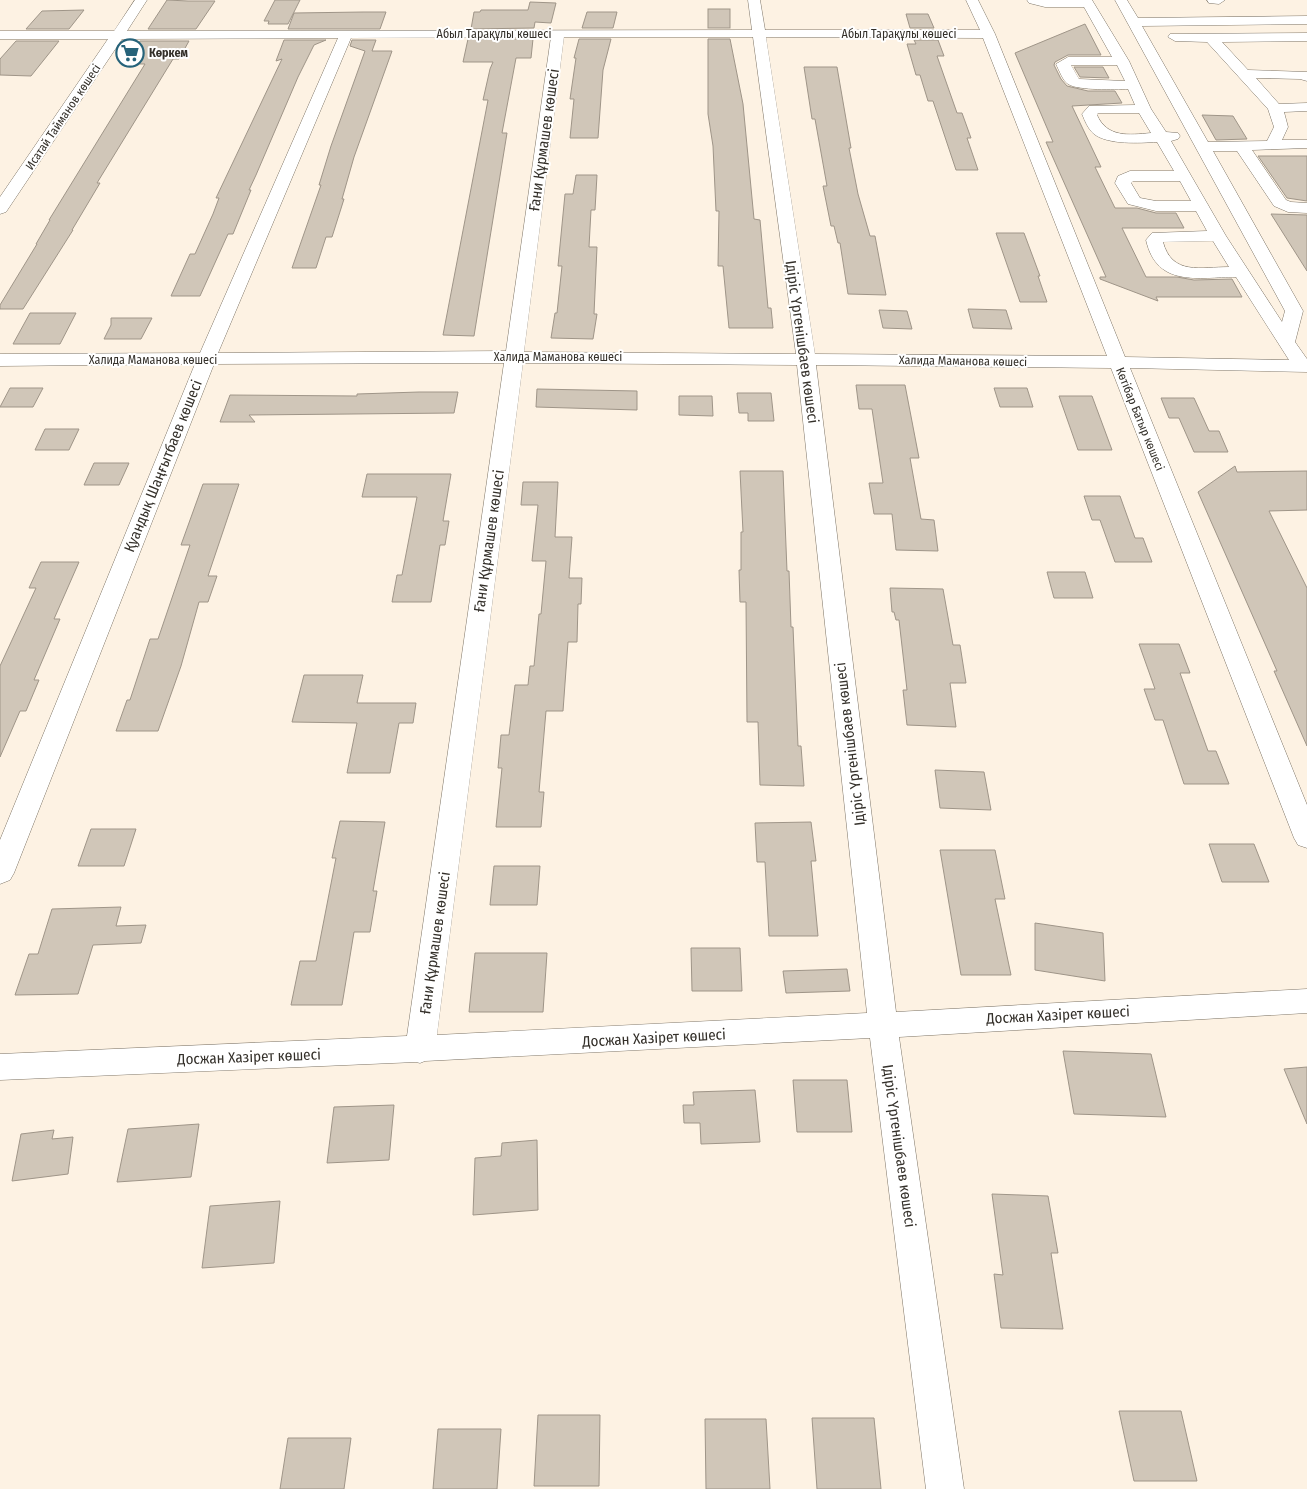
<svg xmlns="http://www.w3.org/2000/svg" width="1307" height="1489" viewBox="0 0 1307 1489" font-family="'Fira Sans Condensed',sans-serif">
<style>
.building{fill:#d0c6b8;stroke:#9f9588}
.lines{fill:none;stroke-linecap:round;stroke-linejoin:round}
.minor-casing{stroke:#7e7567;stroke-width:1}
.minor{fill:#fff;fill-rule:evenodd}
.labels{text-anchor:middle;dominant-baseline:central;stroke-width:4;stroke-linejoin:round;paint-order:stroke}
.far-street-label{font-size:12px;fill:#34302a;stroke:#fff}
.far-poi-label{font-size:12px;font-weight:bold;fill:#34302a;stroke:#fff;text-anchor:start}
.street-label{font-size:15px;fill:#34302a;stroke:#fff}
</style>
<rect width="100%" height="100%" fill="#fdf2e3"/>
<g class="building">
<polygon points="167,0 188,1 215,1 196,29 148,29"/>
<polygon points="275,0 300,0 288,24 268,24 269,21 264,21"/>
<polygon points="530,2 556,3 551,23 535,22 534,28 471,29 474,12 480,12 481,10 528,10"/>
<rect x="708" y="9" width="22" height="19"/>
<polygon points="84,10 69,29 26,29 42,11"/>
<polygon points="363,12 386,12 380,29 288,29 294,13"/>
<polygon points="587,12 617,12 613,28 582,28"/>
<polygon points="906,14 928,14 934,28 910,28"/>
<polygon points="1085,24 1101,55 1068,55 1055,62 1054,65 1061,79 1067,86 1088,91 1115,91 1122,103 1072,106 1101,167 1095,167 1115,208 1137,208 1156,213 1176,213 1184,228 1122,228 1146,277 1177,277 1194,280 1232,279 1242,297 1156,297 1158,301 1100,279 1100,277 1106,277 1046,142 1053,142 1015,53"/>
<polygon points="468,39 533,39 531,58 516,58 502,133 507,133 474,336 443,335 488,100 483,100 490,69 493,62 463,62"/>
<polygon points="579,39 611,39 603,70 598,138 570,138 574,99 570,99 576,58 574,58"/>
<polygon points="708,39 730,39 743,104 754,219 760,220 768,308 771,308 773,328 729,328 723,266 718,266 719,211 716,211 713,146 708,114"/>
<polygon points="284,40 326,40 314,45 298,77 256,175 249,190 251,190 233,234 228,234 200,296 171,296 190,254 195,254 213,214 219,198 216,198 282,59 276,61"/>
<polygon points="352,40 376,40 372,51 392,51 354,157 342,199 344,199 332,237 326,237 316,268 292,268 321,185 319,185 331,146 365,51 350,46"/>
<polygon points="914,40 938,40 944,56 937,56 957,113 962,113 971,138 967,138 978,170 956,170 933,101 928,101 920,75 916,75 907,44 916,44"/>
<polygon points="16,41 59,41 31,76 0,75 0,59"/>
<polygon points="140,41 189,41 179,59 173,59 97,183 100,183 72,230 73,230 23,309 0,309 0,305 37,244 36,244 50,220 49,220 145,64 124,64"/>
<polygon points="804,67 837,67 851,148 849,148 858,194 870,236 875,236 886,295 848,294 840,243 838,243 834,226 831,226 823,186 827,186 815,119 812,119"/>
<polygon points="1074,67 1103,67 1109,78 1080,77"/>
<polygon points="1202,115 1233,116 1247,139 1216,140"/>
<polygon points="1258,156 1307,156 1307,201 1287,198"/>
<polygon points="576,175 597,175 595,210 591,210 589,247 597,247 594,314 597,314 593,339 551,338 555,313 557,313 562,266 558,266 565,194 573,194"/>
<polygon points="1271,214 1307,215 1307,271"/>
<polygon points="996,233 1024,233 1040,276 1038,276 1047,302 1020,302"/>
<polygon points="968,309 1006,310 1012,329 973,328"/>
<polygon points="879,310 907,311 912,329 883,328"/>
<polygon points="30,313 76,313 60,344 13,344"/>
<polygon points="111,318 152,318 141,339 104,339 111,325"/>
<polygon points="856,385 905,385 919,458 910,458 921,519 934,520 938,551 896,550 892,514 874,514 869,483 883,483 872,409 859,409"/>
<polygon points="10,388 43,388 33,407 0,407"/>
<polygon points="994,388 1027,388 1033,407 1000,407"/>
<polygon points="537,389 637,391 637,410 536,407"/>
<polygon points="419,392 458,392 454,413 249,415 255,422 220,422 230,395 357,396 357,394"/>
<polygon points="737,393 771,393 774,421 748,421 748,413 739,413"/>
<polygon points="679,396 712,396 713,416 679,415"/>
<polygon points="1059,396 1092,396 1112,450 1078,450"/>
<polygon points="1161,398 1194,398 1209,431 1219,431 1228,452 1194,452 1179,418 1169,418"/>
<polygon points="45,429 79,429 69,450 35,450"/>
<polygon points="94,463 129,463 119,485 84,485"/>
<polygon points="1235,466 1237,472 1307,471 1307,510 1269,511 1307,588 1307,746 1274,671 1277,671 1198,492"/>
<polygon points="740,471 783,471 787,571 789,571 791,627 793,627 798,746 801,746 804,786 760,785 758,722 747,722 746,602 740,602 739,570 741,570 741,532 743,532"/>
<polygon points="367,474 451,474 443,521 449,521 445,545 440,545 431,602 392,602 397,575 402,575 417,497 362,497"/>
<polygon points="523,482 558,482 555,537 572,537 569,578 582,578 581,604 578,604 577,642 568,642 563,711 546,711 539,792 544,792 541,827 496,827 502,768 498,768 501,735 509,735 515,685 528,685 530,666 534,666 539,614 541,614 546,561 532,561 538,505 521,505"/>
<polygon points="203,484 239,484 208,576 217,576 208,602 199,602 181,666 158,731 116,731 127,700 130,700 150,639 158,639 190,545 181,545"/>
<polygon points="1084,496 1120,496 1135,538 1143,538 1152,562 1115,562 1100,520 1092,520"/>
<polygon points="41,562 79,562 54,619 60,619 34,680 39,680 26,711 20,711 0,757 0,666 36,588 29,588"/>
<polygon points="1047,572 1085,572 1093,598 1054,598"/>
<polygon points="890,588 943,589 953,645 960,645 966,683 950,683 956,727 907,725 903,690 907,690 899,620 896,620 894,612 892,612"/>
<polygon points="1139,644 1179,644 1190,673 1180,673 1208,751 1216,751 1229,784 1184,784 1163,720 1155,720 1144,689 1155,689"/>
<polygon points="304,675 363,675 357,703 416,703 413,723 399,723 390,773 347,773 357,723 292,722"/>
<polygon points="935,770 984,772 991,810 940,808"/>
<polygon points="340,821 385,822 373,891 377,891 370,932 354,932 342,1005 291,1005 300,961 316,961 336,858 332,858"/>
<polygon points="811,822 816,861 811,861 818,936 769,936 765,862 757,862 755,823"/>
<polygon points="91,829 136,829 124,866 78,866"/>
<polygon points="1209,844 1254,844 1269,882 1222,882"/>
<polygon points="940,850 995,850 1005,899 995,899 1011,975 961,975"/>
<polygon points="494,866 540,866 537,905 490,905"/>
<polygon points="121,907 116,926 146,925 141,943 93,945 78,994 15,995 29,954 38,954 52,909"/>
<polygon points="1035,923 1103,933 1105,981 1035,970"/>
<polygon points="691,948 740,948 742,991 692,991"/>
<polygon points="475,953 547,953 543,1012 469,1012"/>
<polygon points="847,969 850,991 786,993 783,971"/>
<polygon points="1063,1051 1151,1054 1166,1117 1074,1114"/>
<polygon points="1307,1067 1307,1124 1284,1069"/>
<polygon points="793,1080 847,1080 852,1132 797,1132"/>
<polygon points="755,1090 760,1142 701,1144 700,1123 684,1123 683,1105 694,1105 693,1092"/>
<polygon points="394,1105 389,1160 327,1163 334,1107"/>
<polygon points="199,1124 191,1177 117,1182 128,1129"/>
<polygon points="54,1130 52,1139 73,1137 68,1174 12,1181 21,1134"/>
<polygon points="537,1140 538,1210 473,1215 475,1158 501,1156 502,1143"/>
<polygon points="992,1194 1048,1196 1058,1253 1051,1253 1063,1329 1001,1328 994,1274 1003,1275"/>
<polygon points="280,1201 274,1263 202,1268 210,1206"/>
<polygon points="1119,1411 1181,1411 1197,1481 1134,1481"/>
<polygon points="538,1415 600,1415 599,1486 534,1486"/>
<polygon points="812,1418 874,1418 881,1489 817,1489"/>
<polygon points="705,1419 766,1419 770,1489 706,1489"/>
<polygon points="438,1429 501,1429 497,1489 433,1489"/>
<polygon points="288,1438 351,1438 344,1489 280,1489"/>
</g>
<g class="lines">
<g class="minor-casing">
<g id="minor">
<path d="M135,0H147L127,31L752,30L748,0H760L765,30H980L966,0H978L995,34L1125,357L1289,360L1236,277C1198,277 1157,288 1146,240L1152,233L1207,231L1196,211H1156L1128,204L1115,183L1118,176L1130,171H1174L1157,142C1140,143 1108,145 1094,134C1088,129 1085,121 1082,114L1089,106L1135,105L1128,89C1115,89 1079,91 1068,84C1063,81 1059,70 1056,64L1068,57H1112L1084,7H1045L1029,3L1027,0H1092L1129,61L1151,109L1166,132L1178,133L1180,136L1178,139L1171,141L1226,236L1282,322L1285,311L1115,0H1127L1138,18L1307,16V24L1142,26L1208,142L1267,141L1274,127L1268,109L1207,42L1175,41L1168,37L1170,34L1307,33V41L1222,42L1248,70L1307,72V81L1300,79L1256,78L1279,104L1307,103V111L1284,112L1288,127L1282,140H1307V148L1252,150L1286,200L1291,202L1307,203V213L1288,212L1274,206L1237,151H1213L1303,311L1295,342L1307,359V372L1130,368L1307,805V848L1298,845L1294,838L1111,368L816,365L896,1012L1307,989V1013L899,1037L964,1489H926L870,1038L425,1061L420,1063L416,1062L0,1080V1054L407,1036L504,363L214,364L14,873L10,880L0,884V840L195,364L0,366V354L200,353L338,38L122,39L6,212L0,214V197L108,39H0V31H114ZM551,37L506,351L218,353L351,38ZM564,37H753L796,354L524,352ZM766,37L983,38L1107,356L815,354ZM1071,65H1117L1125,81L1079,79ZM1098,113H1139L1151,133C1129,135 1107,138 1097,115ZM1133,181H1180L1191,201H1156L1140,198L1131,183ZM1213,241L1229,267C1201,267 1172,276 1163,242ZM523,363L797,365L867,1013L437,1035Z"/>
<polygon points="1207,0 1225,0 1219,4 1209,3"/>
</g>
</g>
<use href="#minor" class="minor"/>
</g>
<defs>
<g id="supermarket-ring" transform="scale(1.4375)"><circle r="9.5" fill="#fff" stroke="#26637a" stroke-width="1.5"/><path d="M-6-5.5h2.5l.6 2H6L4.5 2H-2.5L-4.4-4H-6ZM-1.5 3.2a1.3 1.3 0 1 0 .1 0ZM3 3.2a1.3 1.3 0 1 0 .1 0Z" fill="#26637a"/></g>
</defs>
<g fill-rule="evenodd">
<use href="#supermarket-ring" x="130" y="53"/>
</g>
<g class="labels">
<g class="far-street-label">
<text x="494" y="34">Абыл Тарақұлы көшесі</text>
<text x="899" y="34">Абыл Тарақұлы көшесі</text>
<text transform="translate(63 117) rotate(-56)">Исатай Тайманов көшесі</text>
<text x="558" y="357">Халида Маманова көшесі</text>
<text x="153" y="360">Халида Маманова көшесі</text>
<text transform="translate(963 361) rotate(1)">Халида Маманова көшесі</text>
<text transform="translate(1140 419) rotate(68)">Көтібар Батыр көшесі</text>
</g>
<g class="far-poi-label">
<text x="149" y="53">Көркем</text>
</g>
<g class="street-label">
<text transform="translate(544 140) rotate(-82)">Ғани Құрмашев көшесі</text>
<text transform="translate(802 342) rotate(82)">Ідіріс Үргенішбаев көшесі</text>
<text transform="translate(163 466) rotate(-68)">Қуандық Шаңғытбаев көшесі</text>
<text transform="translate(489 541) rotate(-82)">Ғани Құрмашев көшесі</text>
<text transform="translate(850 744) rotate(-97)">Ідіріс Үргенішбаев көшесі</text>
<text transform="translate(435 943) rotate(-82)">Ғани Құрмашев көшесі</text>
<text transform="translate(1058 1015) rotate(-3)">Досжан Хазірет көшесі</text>
<text transform="translate(654 1038) rotate(-3)">Досжан Хазірет көшесі</text>
<text transform="translate(249 1057) rotate(-2)">Досжан Хазірет көшесі</text>
<text transform="translate(899 1146) rotate(82)">Ідіріс Үргенішбаев көшесі</text>
</g>
</g>
</svg>
